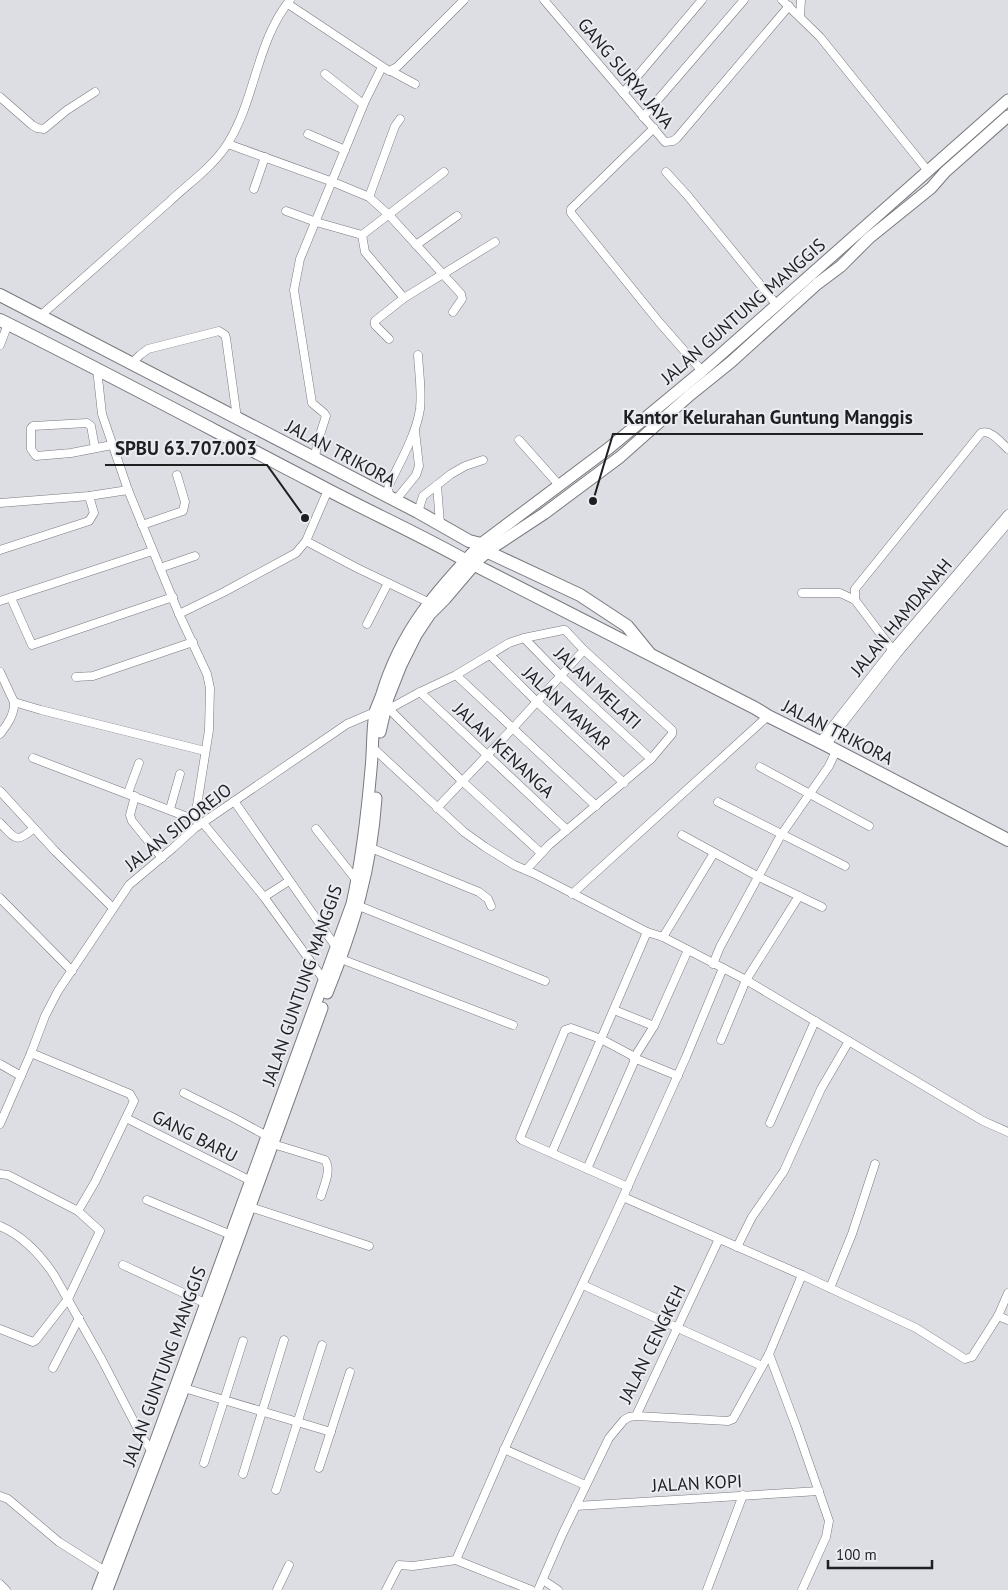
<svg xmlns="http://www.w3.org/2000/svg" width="1008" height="1590" viewBox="0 0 1008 1590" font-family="'PT Sans',sans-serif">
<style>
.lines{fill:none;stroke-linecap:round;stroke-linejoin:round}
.street-casing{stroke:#787a7f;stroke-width:9}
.secondary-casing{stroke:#787a7f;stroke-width:13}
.primary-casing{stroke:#787a7f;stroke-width:14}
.street{stroke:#fff;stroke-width:8}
.secondary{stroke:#fff;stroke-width:11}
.primary{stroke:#fff;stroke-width:12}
.labels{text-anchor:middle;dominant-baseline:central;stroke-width:4;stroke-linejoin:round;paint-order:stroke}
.street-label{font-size:18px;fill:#1e1f21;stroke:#eaecf1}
.leader{fill:none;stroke:#1e1f21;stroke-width:2}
.callout-dot{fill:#1e1f21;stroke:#eaecf1;stroke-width:2}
.callout-label{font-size:19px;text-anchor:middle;font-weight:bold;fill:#1e1f21;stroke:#eaecf1;stroke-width:4;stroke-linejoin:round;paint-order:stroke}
</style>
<rect width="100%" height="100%" fill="#dddee4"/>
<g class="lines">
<g class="street-casing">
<g id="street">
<polyline points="544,0 665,142 673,141 677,138 789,6"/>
<polyline points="782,0 820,37 928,171"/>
<polyline points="288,4 389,71 397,67 464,0"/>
<polyline points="800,16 801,0"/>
<polyline points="391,71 415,84"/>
<polyline points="325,74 363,104"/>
<polyline points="623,93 702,0"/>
<polyline points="0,97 32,125 37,128 44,129 67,110 95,92"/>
<polyline points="643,117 744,0"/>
<polyline points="654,128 571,209 571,213 659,322 702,371"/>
<polyline points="308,134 345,150"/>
<polyline points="228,144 333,182 369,197 389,215 461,294 462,299 453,312"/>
<polyline points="666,172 687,195 776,304"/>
<polyline points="254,189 265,157"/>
<polyline points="369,197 395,126 400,119"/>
<polyline points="286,211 316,222 362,235 444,172"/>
<polyline points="362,235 365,252 404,298"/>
<polyline points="416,245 457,216"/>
<path d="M40,316C84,278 126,240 169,202C189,183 214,166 228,143C256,98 256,42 290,0"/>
<polyline points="389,339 375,325 375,321 404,298 495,242"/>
<polyline points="0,345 8,324"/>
<polyline points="132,363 140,355 148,349 219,331 225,335 226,338 237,418"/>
<polyline points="97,369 102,414 128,490 179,614 207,674 210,688 209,730 195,818"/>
<polyline points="519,440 559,485"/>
<polyline points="95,448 91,426 87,423 33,426 31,428 31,449 36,456 71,453 112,445"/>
<polyline points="315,458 317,444 326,416 324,413 312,403 294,290 300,259 365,101 382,67"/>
<polyline points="437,485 440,524"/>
<path d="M390,498L388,489L389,485C400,462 416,435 420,409C422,391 419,373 418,355"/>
<polyline points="395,501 416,475 419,466 415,431"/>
<polyline points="0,503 89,496 128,490"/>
<polyline points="418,512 423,496 451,474 465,466 483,460"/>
<polyline points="142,525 183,511 185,502 177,475"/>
<polyline points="306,541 357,568 428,602"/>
<polyline points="0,550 89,521 94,513 89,496"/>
<polyline points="160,568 195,556"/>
<polyline points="802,593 840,593 855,600 895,653"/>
<polyline points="11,598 32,645 173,597"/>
<path d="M855,600V589L981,433C991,429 1001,443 1008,449"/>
<polyline points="0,601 152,551"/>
<polyline points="179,614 224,592 296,553 306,541 328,490"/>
<polyline points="367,624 388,583"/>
<polyline points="524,638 561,676 651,759"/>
<polyline points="490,655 536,701 624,783"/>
<path d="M0,672L14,702C15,714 7,725 0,734"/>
<polyline points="456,675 596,806"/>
<polyline points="76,677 93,676 193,642"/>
<polyline points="420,692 567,830"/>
<polyline points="14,702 41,710 205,751"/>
<polyline points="389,709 420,692 456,675 509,643 524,638 563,630 565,630 584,650 672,730 672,734 651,759 549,845 526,870"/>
<polyline points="386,710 389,709 462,781 541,853"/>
<polyline points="820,742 892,650 1008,514"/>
<polyline points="826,745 897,654 1008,523"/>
<polyline points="372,747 464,832 485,847 514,865 535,874 647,932 663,937 746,980 983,1121 1008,1132"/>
<polyline points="33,758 203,823 264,897 324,980"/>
<polyline points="760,767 869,826"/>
<polyline points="0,791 55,851 113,908"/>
<polyline points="128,793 139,763"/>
<polyline points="135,796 130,815 132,821 162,858"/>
<polyline points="234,801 336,947"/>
<polyline points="718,802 845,866"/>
<polyline points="437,808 513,728 584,650"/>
<polyline points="170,809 180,774"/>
<path d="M0,823C16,839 16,844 34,828"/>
<polyline points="316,829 357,881"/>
<polyline points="682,835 759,877 822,907"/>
<polyline points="371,848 479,892 488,899 491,906"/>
<polyline points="572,894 768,716"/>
<polyline points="264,897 289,881"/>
<polyline points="0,898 72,971"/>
<polyline points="359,906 545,981"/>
<polyline points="663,937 714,853"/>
<polyline points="341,959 513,1025"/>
<polyline points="713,964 720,947 781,835 829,766 836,751"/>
<polyline points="723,968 686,1057 623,1197 802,1275 916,1328 965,1359 972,1357 998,1316 1008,1293"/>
<polyline points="614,1010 654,1026"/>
<polyline points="721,1040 746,980 799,896"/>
<polyline points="0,1064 21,1076"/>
<polyline points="678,1076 634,1058 654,1026 688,950"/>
<polyline points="184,1093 234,1118 267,1136"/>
<polyline points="126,1118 251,1181"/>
<polyline points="770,1123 815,1021"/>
<polyline points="0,1124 31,1053 45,1016 58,991 129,885 173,848 195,828 347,724 375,712"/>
<path d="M273,1144L325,1160C332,1170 324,1185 321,1196"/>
<polyline points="552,1152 601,1039 571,1028 565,1030 520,1138 522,1140 628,1187"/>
<polyline points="587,1169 634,1062 634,1058 631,1055 601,1039 647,932"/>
<polyline points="0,1174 8,1175 78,1211 95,1182 134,1101 130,1094 31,1053"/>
<polyline points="147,1200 231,1235"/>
<polyline points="250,1207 369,1246"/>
<path d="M0,1226C23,1236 40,1254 54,1275L102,1360L143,1439L152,1451"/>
<polyline points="737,1247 752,1217 784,1171 821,1089 849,1041"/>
<polyline points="123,1265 205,1303"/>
<polyline points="583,1285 762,1366"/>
<polyline points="830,1288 852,1234 875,1164"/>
<polyline points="998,1316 1008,1320"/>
<polyline points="0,1329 33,1342 36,1340 68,1299 100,1231 78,1211"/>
<polyline points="769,1354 796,1426 829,1521 826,1537 802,1590"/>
<polyline points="53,1368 79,1318"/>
<polyline points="184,1388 331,1432"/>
<polyline points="636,1416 719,1239"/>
<polyline points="504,1449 585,1485"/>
<polyline points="204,1463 243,1341"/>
<polyline points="319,1468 350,1372"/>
<polyline points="243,1474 284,1340"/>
<polyline points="276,1490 322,1345"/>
<polyline points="0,1496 8,1499 59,1542 105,1571"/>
<polyline points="576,1506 819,1491"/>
<path d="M456,1560C472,1523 488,1486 505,1448C543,1364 585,1281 623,1197"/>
<polyline points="543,1580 558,1590"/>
<polyline points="0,1584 6,1590"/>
<polyline points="277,1590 289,1565"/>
<polyline points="386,1590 399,1565 413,1566 456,1560 531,1590"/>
<polyline points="538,1590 562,1535 609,1438 624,1420 629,1417 636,1416 728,1421 733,1419 769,1354 802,1275"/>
<polyline points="707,1590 743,1495"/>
</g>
</g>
<g class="secondary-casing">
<g id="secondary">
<polyline points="380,732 388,698 401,665 416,635 430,614 445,599 479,559 495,546 545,513 620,457 690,395 731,362 817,284 841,266 869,238 931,188 945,172 1008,116"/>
<path d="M327,993C354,926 371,870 376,798"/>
<path d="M98,1590L152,1451L352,904C362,859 367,815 371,769C373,750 372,731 375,712C377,706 380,700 382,694C401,631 436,591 481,544L609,448L702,371L1008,100"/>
<polyline points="107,1590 184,1388 322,1008"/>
</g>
</g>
<g class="primary-casing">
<g id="primary">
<polyline points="0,295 418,512 469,541 481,544 488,552 580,595 627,626 649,653"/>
<path d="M0,320C105,372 209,428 313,482C363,509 415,532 465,560L755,708L768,716L826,745L1008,840"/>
</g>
</g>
<use href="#street" class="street"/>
<use href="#secondary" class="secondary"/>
<use href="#primary" class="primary"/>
</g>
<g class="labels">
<g class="street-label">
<text transform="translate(626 73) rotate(50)">GANG SURYA JAYA</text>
<text transform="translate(743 311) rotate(-41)">JALAN GUNTUNG MANGGIS</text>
<text transform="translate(341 453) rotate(28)">JALAN TRIKORA</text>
<text transform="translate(901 617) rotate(-50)">JALAN HAMDANAH</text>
<text transform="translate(598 688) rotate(43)">JALAN MELATI</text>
<text transform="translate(567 708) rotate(43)">JALAN MAWAR</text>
<text transform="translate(838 732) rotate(27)">JALAN TRIKORA</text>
<text transform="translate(504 750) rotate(43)">JALAN KENANGA</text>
<text transform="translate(178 827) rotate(-38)">JALAN SIDOREJO</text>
<text transform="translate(302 985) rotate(-71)">JALAN GUNTUNG MANGGIS</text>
<text transform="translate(195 1136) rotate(27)">GANG BARU</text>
<text transform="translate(652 1344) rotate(-64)">JALAN CENGKEH</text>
<text transform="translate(164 1366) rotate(-70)">JALAN GUNTUNG MANGGIS</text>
<text transform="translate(697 1483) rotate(-3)">JALAN KOPI</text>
</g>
</g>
<path class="leader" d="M593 501L613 434H923M305 518L267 465H105"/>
<g class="callout-dot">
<circle cx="593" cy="501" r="5"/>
<circle cx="305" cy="518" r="5"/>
</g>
<g class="callout-label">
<text x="768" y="424">Kantor Kelurahan Guntung Manggis</text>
<text x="186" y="455">SPBU 63.707.003</text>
</g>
<path d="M828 1560v8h104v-8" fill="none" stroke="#1e1f21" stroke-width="2.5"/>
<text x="836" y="1560" font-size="15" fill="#1e1f21" stroke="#eaecf1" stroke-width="4" paint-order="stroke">100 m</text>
</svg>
